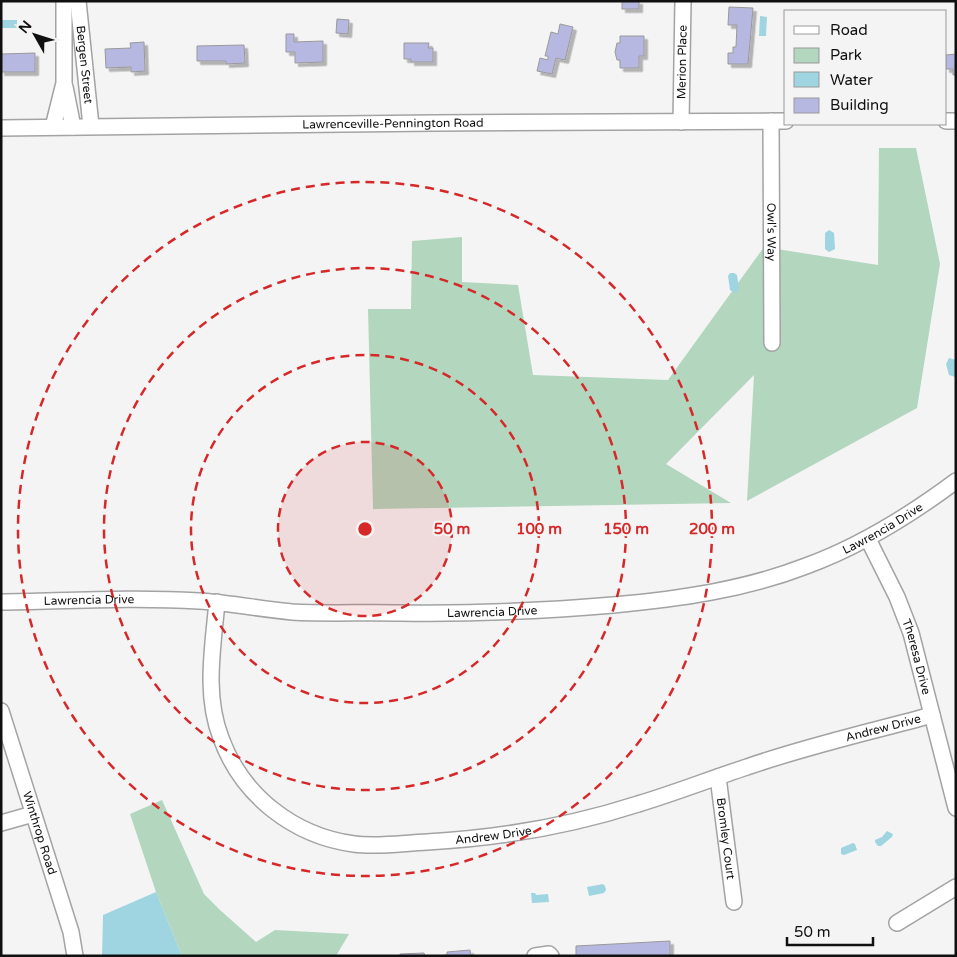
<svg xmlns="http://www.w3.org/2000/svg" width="957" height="957" viewBox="0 0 957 957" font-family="'Varela Round',sans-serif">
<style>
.green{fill:#b2d6be}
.water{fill:#9fd5e0}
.building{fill:#b7b8e1;stroke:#99999a;filter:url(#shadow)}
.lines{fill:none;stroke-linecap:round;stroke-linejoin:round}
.minor-casing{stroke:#a2a3a4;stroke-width:18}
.minor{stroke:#fff;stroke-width:15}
.ring{fill:none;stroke:#d62828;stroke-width:2.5;stroke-dasharray:9 6}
.labels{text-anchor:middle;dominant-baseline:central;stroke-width:4;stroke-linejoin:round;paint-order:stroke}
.street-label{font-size:12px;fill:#101011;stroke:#f4f4f5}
.centre{fill:#d62828;stroke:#f4f4f5;stroke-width:2.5}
.ring-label{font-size:15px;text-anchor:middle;font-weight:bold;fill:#d62828;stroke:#f4f4f5;stroke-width:4;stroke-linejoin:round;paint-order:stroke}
</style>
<defs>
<filter id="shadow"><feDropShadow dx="3.5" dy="3.5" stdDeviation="0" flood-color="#0004"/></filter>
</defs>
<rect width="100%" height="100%" fill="#f4f4f5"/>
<g class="green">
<polygon points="879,148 916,148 940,264 917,408 747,501 754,375 666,464 731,503 373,509 368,309 411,309 412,241 462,237 462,282 518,285 533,375 668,380 764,247 878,265"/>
<polygon points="162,800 204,894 220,910 256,942 275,930 349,934 336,956 182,956 156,892 130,814"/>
</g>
<g class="water">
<polygon points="760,16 767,17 766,36 759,36"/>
<rect x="1" y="20" width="16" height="8"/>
<polygon points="829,230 834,233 835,249 829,252 825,249 825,233"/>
<polygon points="730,273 734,273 737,275 739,289 737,292 733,292 730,290 728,276"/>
<polygon points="949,358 956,360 955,377 949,375 946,364"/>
<polygon points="887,831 893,834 892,837 881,846 878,846 875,842 875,840 882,837"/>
<polygon points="853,843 855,844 857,850 844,855 841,854 841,848"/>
<polygon points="603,884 605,886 606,890 604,893 589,896 587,887"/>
<polygon points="156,892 182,956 102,956 103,915"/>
<polygon points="531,893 535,893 536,895 548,894 549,902 532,903"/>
</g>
<g class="building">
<rect x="622" y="1" width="17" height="8"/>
<polygon points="729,7 753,8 748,64 728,64 728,53 733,53 733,47 736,47 737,25 728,25"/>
<polygon points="337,19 349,20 348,34 336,33"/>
<polygon points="560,24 573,27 565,60 556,58 552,74 537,71 540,58 548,60 548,56 545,56 551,32 558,34"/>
<polygon points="286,34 294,34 294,42 323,41 323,62 295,63 295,52 286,52"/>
<polygon points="620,36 644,36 644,56 639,56 639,68 620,68 620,60 617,60 615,52 617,43 620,43"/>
<polygon points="144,42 145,71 131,72 131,67 106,68 105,49 131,48 130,43"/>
<polygon points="404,43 429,43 428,48 433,48 433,62 411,62 411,59 404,59"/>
<polygon points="244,45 245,63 226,64 226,61 197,61 197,46"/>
<polygon points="35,53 35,72 1,72 1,54"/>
<polygon points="956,54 956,75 953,75 953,69 946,69 946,55"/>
<polygon points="670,941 670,956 576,956 576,946"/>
<polygon points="470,950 471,956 435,956 447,955 447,952"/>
<polygon points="424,953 425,956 400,956 400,954"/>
</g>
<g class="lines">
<g class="minor-casing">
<g id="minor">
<path id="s1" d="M78,1L91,126"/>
<polyline points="65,87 73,127"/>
<path id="s2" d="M771,121L772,343"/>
<polyline points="946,121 956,121"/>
<path id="s3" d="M681,122L683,1"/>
<polyline points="53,127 64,83 64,1"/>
<path id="s4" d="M1,128L435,123L786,121"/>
<path id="s5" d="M868,539L897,597L911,633L956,808"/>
<path id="s6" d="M1,602C67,601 133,597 199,601C230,603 261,609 292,612C328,614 365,612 401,613C472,614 542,611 613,605C679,599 744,590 806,566C861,546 909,516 956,481"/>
<path id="s7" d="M217,602C213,647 204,695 221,738C242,796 294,836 354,844C378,847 403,843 427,842C499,838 570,826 638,804C675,793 710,779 747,767C807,746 870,732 932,715"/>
<path id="s8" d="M1,711L71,932L75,956"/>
<path id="s9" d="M718,777L734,902"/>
<polyline points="1,823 33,814"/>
<polyline points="897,923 956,887"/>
<polyline points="535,956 549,954 551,956"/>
</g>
</g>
<use href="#minor" class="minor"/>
</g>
<circle cx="365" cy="529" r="87" fill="#d62828" fill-opacity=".12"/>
<g class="ring">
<circle cx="365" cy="529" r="87"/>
<circle cx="365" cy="529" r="174"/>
<circle cx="365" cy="529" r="261"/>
<circle cx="365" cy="529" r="347"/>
</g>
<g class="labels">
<g class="street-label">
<text stroke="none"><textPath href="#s3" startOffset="60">Merion Place</textPath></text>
<text stroke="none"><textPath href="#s1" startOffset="64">Bergen Street</textPath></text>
<text stroke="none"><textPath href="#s4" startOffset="392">Lawrenceville-Pennington Road</textPath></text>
<text stroke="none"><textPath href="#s2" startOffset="111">Owl's Way</textPath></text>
<text stroke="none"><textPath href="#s6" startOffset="896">Lawrencia Drive</textPath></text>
<text stroke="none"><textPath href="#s6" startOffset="88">Lawrencia Drive</textPath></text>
<text stroke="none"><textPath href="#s6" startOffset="492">Lawrencia Drive</textPath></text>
<text stroke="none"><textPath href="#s5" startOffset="128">Theresa Drive</textPath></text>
<text stroke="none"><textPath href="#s7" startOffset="861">Andrew Drive</textPath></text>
<text stroke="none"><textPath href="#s8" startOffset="128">Winthrop Road</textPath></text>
<text stroke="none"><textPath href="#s7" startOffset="456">Andrew Drive</textPath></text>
<text stroke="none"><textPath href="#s9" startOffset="62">Bromley Court</textPath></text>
</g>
</g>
<circle cx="365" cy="529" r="8" class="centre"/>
<g class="ring-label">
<text x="452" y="534">50 m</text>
<text x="539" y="534">100 m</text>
<text x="626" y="534">150 m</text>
<text x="712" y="534">200 m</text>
</g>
<rect width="957" height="957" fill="none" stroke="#101011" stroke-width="5"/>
<rect x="784" y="10" width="162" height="115" fill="#f4f4f5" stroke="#99999a"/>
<rect x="794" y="26" width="25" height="8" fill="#ffffff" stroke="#99999a"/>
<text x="830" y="35" font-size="15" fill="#101011">Road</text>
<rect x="794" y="48" width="25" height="15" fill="#b2d6be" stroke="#99999a"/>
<text x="830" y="60" font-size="15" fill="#101011">Park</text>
<rect x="794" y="72" width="25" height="15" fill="#9fd5e0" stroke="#99999a"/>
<text x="830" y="85" font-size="15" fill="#101011">Water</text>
<rect x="794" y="98" width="25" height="15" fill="#b7b8e1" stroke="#99999a"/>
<text x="830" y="110" font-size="15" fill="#101011">Building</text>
<g transform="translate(35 35) rotate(309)" stroke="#f4f4f5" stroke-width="4" paint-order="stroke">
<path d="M0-4L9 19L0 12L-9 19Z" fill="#101011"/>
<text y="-8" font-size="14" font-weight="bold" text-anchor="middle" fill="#101011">N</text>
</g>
<path d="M787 937v8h86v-8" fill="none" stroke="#101011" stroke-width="2.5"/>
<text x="794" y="937" font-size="15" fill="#101011" stroke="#f4f4f5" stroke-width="4" paint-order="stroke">50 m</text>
</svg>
